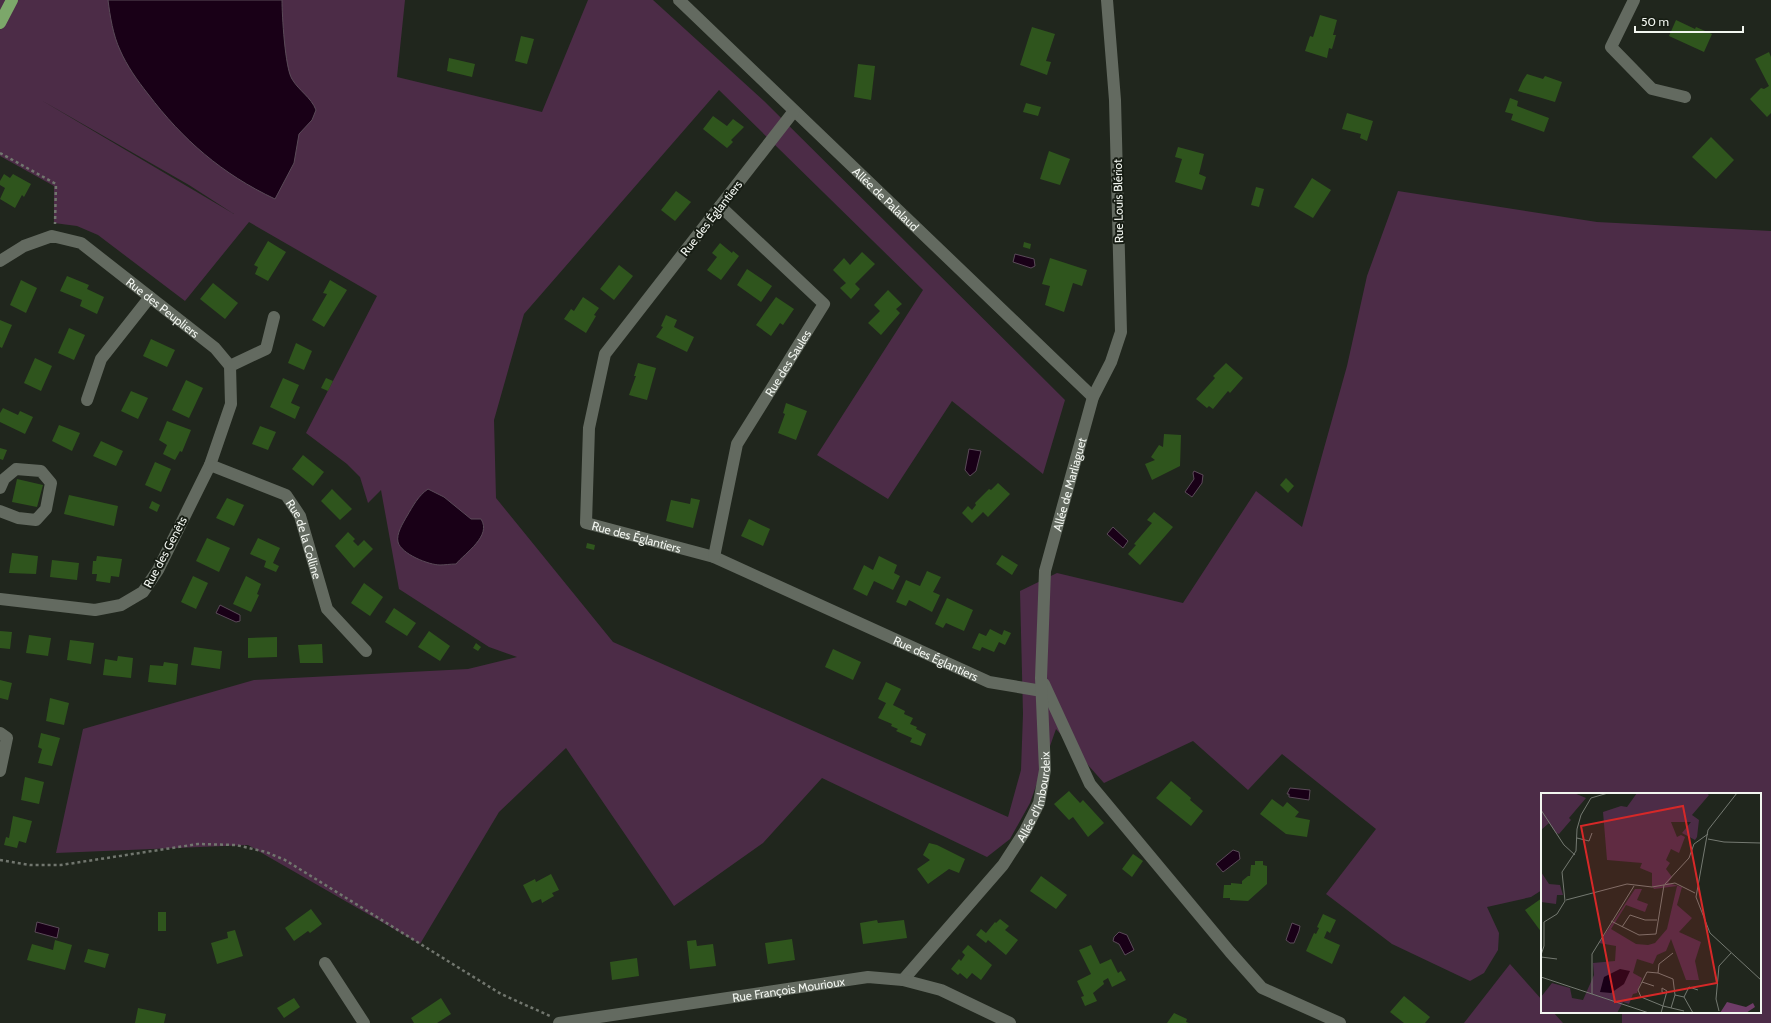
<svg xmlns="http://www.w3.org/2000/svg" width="1771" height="1023" viewBox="0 0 1771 1023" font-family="Cabin,sans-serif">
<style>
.green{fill:#4c2c47;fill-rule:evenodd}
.water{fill:#190017;stroke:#5a4a58}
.building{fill:#2f551d}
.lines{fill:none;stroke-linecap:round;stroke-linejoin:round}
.path{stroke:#71766e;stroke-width:2.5;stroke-dasharray:3 3;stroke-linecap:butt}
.minor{stroke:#636a60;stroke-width:12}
.major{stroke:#7ca76a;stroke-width:12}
.labels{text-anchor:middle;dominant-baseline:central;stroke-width:4;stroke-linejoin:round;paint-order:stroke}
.street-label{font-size:12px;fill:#f2f6f0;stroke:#171d14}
.inset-road{fill:none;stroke:#747971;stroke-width:1}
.view{fill:#d62828;fill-opacity:0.15;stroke:#d62828;stroke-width:2}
.inset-edge{fill:none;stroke:#f2f6f0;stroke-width:2}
</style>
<rect width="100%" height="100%" fill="#20261d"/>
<g class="green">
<path d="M0,0H405L397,77L542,112L588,0H653L764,101L1065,400L1043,474L952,401L888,499L817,455L923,290L719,90L524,314L494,420L496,498L613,642L1008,817L1021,770L1023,714L1020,591L1057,573L1183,603L1256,491L1302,527L1347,366L1367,276L1398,191L1597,222L1771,231V1023H1622V1012H1760V794H1542V890L1531,897L1487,907L1499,933L1498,950L1484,973L1470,981L1392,944L1326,894L1376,829L1282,754L1248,790L1193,741L1104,783L1056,729L1030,803L1010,839L987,857L822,778L763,843L674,906L566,748L499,812L420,944L248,845L56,853L83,729L254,680L468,669L517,657L489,647L399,589L381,490L368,503L360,477L347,464L306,433L377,296L249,222L185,301L98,235L77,226L54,223V186L0,156ZM41,100L189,185L234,214Z"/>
<polygon points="1510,964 1542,1000 1542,1012 1553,1012 1563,1023 1464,1023"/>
</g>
<g class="water">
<path d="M108,0H282C282,15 285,68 292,79C299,91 311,97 316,110L312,120L299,134L294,163L275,199C222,174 183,140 148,94C137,80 127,66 120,50C113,35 110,16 108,0Z"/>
<polygon points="1015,254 1034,259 1035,266 1031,268 1013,262"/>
<polygon points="969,449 981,451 976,471 970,476 965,470"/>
<polygon points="1194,471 1203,475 1202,483 1192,497 1185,492 1194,479 1193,473"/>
<path d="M428,489L444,497L471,519H481C492,536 465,553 456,564C450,564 445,565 440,565C429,565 401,554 398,542C396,534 403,523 407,516C413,506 418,496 428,489Z"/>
<polygon points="1113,527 1128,541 1123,548 1107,534"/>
<polygon points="220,605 240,615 240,621 236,622 216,613"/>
<polygon points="1290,788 1310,790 1309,800 1289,797 1289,794 1287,794"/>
<polygon points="1233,850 1239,852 1240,859 1223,872 1216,864"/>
<polygon points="37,922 59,928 57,938 35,932"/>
<polygon points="1292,923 1300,926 1299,931 1294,943 1290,943 1286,940"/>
<polygon points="1119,932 1127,935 1134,950 1125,955 1119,944 1113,941 1114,937"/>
</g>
<g class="building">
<polygon points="1320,15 1337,20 1333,35 1336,35 1332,49 1329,48 1327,58 1305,51 1310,36 1313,37"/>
<polygon points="1676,20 1695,29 1696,27 1712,34 1704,52 1669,36"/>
<polygon points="1032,27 1055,34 1046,61 1051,62 1047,75 1020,65"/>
<polygon points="521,36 534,39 527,64 515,61"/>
<polygon points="1769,52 1771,57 1771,113 1767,117 1750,99 1761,88 1764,89 1769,86 1755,59"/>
<polygon points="449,58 475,64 472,77 447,71"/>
<polygon points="858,64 875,66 871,100 854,97"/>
<polygon points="1527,74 1543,79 1545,76 1562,82 1555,102 1518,91 1523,80"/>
<polygon points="1510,98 1518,101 1517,106 1549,118 1544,132 1511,120 1513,114 1505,112"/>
<polygon points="1026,103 1041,107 1038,116 1023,112"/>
<polygon points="1347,113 1373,121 1367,141 1360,138 1361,134 1342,129"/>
<polygon points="713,116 727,126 733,119 744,127 731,140 733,142 727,148 703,129"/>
<polygon points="1711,137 1734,160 1716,179 1692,157"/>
<polygon points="1178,147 1204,154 1199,174 1206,177 1202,190 1175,182 1182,159 1175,157"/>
<polygon points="1049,151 1070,159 1060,185 1040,179"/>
<polygon points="4,174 10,178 13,174 31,184 24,197 22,195 15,208 0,199 5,188 0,185 0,181"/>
<polygon points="1312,178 1331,190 1313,218 1294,207"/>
<polygon points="1256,187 1264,189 1259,207 1251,205"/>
<polygon points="676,191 691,202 675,221 661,210"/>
<polygon points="268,241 286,252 268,281 255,274 258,267 254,265"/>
<polygon points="1024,242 1031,244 1030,249 1023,247"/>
<polygon points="720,243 732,253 733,251 739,256 721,280 707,270 717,257 712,253"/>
<polygon points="862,252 875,264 855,284 860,289 851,299 840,288 846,283 833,270 844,258 850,265"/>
<polygon points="1050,258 1087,270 1082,286 1073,283 1064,312 1045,305 1050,286 1042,284"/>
<polygon points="619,265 633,276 614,300 600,289"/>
<polygon points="747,269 772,286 761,302 737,285"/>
<polygon points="67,276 89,285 87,289 104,297 97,314 80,306 82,300 60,291"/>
<polygon points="21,280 37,288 26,313 10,305"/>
<polygon points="330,280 347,290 324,327 312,320 327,294 323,293"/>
<polygon points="213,283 238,303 225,319 200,299"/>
<polygon points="888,290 902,304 896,309 900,313 881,335 868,323 880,311 874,305"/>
<polygon points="583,297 599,308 594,315 596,316 586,333 564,319 571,309 574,311"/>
<polygon points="776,297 794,309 783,325 780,323 771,336 756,325"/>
<polygon points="666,315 677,320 674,327 694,337 687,352 656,337 663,327 661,326"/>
<polygon points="0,320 12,325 2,348 0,347"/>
<polygon points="69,328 85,335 74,360 58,353"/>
<polygon points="151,339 175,350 167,367 143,356"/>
<polygon points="296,343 312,351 304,370 288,363"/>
<polygon points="35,358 52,366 41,391 24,383"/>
<polygon points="638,363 656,368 647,400 629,395 636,376 634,376"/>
<polygon points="1226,363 1243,378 1230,393 1228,391 1213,409 1209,406 1207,408 1196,399 1215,378 1213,376"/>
<polygon points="283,378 299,385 291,403 300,407 295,419 270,407"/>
<polygon points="326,378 333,381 328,391 321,388"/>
<polygon points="186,380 203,388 189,418 172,410"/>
<polygon points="131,391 148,398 138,419 121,411"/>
<polygon points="786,403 807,411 796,440 778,433 785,414 783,413"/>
<polygon points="3,408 18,415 20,411 33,417 25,434 0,422 0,413"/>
<polygon points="167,421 191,430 182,452 180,451 175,460 163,454 167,445 159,440"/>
<polygon points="59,425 80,433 72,451 52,441"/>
<polygon points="260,426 276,432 268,450 252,444"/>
<polygon points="1164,434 1181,435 1180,466 1152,480 1145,464 1155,460 1151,457 1159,445 1163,447"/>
<polygon points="101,441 123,451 116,466 93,456"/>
<polygon points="0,448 7,450 3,460 0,459"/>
<polygon points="303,455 324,472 313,486 292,469"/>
<polygon points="155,462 171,469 161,492 145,485"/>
<polygon points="1286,478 1294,486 1288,493 1280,485"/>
<polygon points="17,479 43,485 37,507 12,502"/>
<polygon points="998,483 1010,494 988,517 983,512 972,523 962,513 968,506 972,510 976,505 975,503 989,489 991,490"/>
<polygon points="332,489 352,509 340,520 321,501"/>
<polygon points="69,495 118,506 114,526 64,514"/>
<polygon points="227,498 244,505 234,526 216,518"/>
<polygon points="691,498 700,500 693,528 666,521 671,500 690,504"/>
<polygon points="152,501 160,505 157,512 149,508"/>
<polygon points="1154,512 1173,527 1140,565 1128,554 1136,545 1134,544 1152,523 1147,520"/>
<polygon points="749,519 770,529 763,546 741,536"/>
<polygon points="348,532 355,539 353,541 358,546 364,540 373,549 354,568 335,546"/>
<polygon points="207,538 230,548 219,572 196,561"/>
<polygon points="258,538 280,548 273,563 279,566 276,572 264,567 266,561 250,554"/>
<polygon points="587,543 595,545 594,550 586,548"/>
<polygon points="12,553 38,556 36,574 9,573"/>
<polygon points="1002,555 1018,565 1012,575 996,564"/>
<polygon points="97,556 122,559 119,577 111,576 110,583 96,581 97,574 92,574 93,561 96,561"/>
<polygon points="879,556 897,565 894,573 900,576 893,590 874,581 867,596 853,589 864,565 873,570"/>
<polygon points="52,560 79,563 77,580 50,577"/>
<polygon points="927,571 941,577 933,592 940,595 932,612 909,600 906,606 896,602 906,580 920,586"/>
<polygon points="193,576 208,583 196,609 181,602"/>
<polygon points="246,576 261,584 257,594 259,595 251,612 233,604"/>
<polygon points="364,583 383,597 370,616 351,603"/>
<polygon points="947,598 973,610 964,631 946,623 943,628 935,624"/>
<polygon points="394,608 416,623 407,636 385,622"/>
<polygon points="990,629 1002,635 1004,630 1011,633 1005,645 999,642 994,652 982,647 980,651 972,648 979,633 986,636"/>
<polygon points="0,631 12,632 10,649 0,648"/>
<polygon points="429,631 450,646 440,661 418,647"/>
<polygon points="29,635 51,638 48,656 26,653"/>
<polygon points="277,637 277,657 248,658 248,638"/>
<polygon points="70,640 94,643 91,664 67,660"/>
<polygon points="476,643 481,647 478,651 473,648"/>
<polygon points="322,644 323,663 300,663 298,645"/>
<polygon points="194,647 222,651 220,669 191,665"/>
<polygon points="833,649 861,662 853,680 825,667"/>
<polygon points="118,656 133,658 131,678 103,675 105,659 117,661"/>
<polygon points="164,662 178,664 176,685 148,682 150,665 163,666"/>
<polygon points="0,680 12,683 8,700 0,698"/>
<polygon points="886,682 901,689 893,705 905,711 904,714 913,718 910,724 917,727 916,729 926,734 921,746 910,742 912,738 896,731 898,729 891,726 892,724 878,718 886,703 878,699"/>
<polygon points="50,698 69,703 64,725 46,721"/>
<polygon points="41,733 60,738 52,766 38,763 42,749 38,747"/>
<polygon points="25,777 44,782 39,804 21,800"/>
<polygon points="1171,781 1191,798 1190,800 1203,811 1191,826 1156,798"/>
<polygon points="1069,791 1080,803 1083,800 1104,823 1088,837 1073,817 1069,820 1054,804"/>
<polygon points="1272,799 1283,807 1287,802 1299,812 1295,817 1310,820 1307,837 1286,834 1260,814"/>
<polygon points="13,816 32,821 26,843 19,841 17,848 4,845 6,837 9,838"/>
<polygon points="929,843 937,845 965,859 959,873 949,869 928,884 917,869 930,860 923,855"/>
<polygon points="1133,854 1143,861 1132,877 1122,869"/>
<polygon points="1255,861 1263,861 1263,865 1267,866 1267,884 1248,901 1230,900 1230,898 1223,898 1224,885 1231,885 1231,883 1242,884 1242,881 1248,876 1250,876 1251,865 1255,865"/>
<polygon points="551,874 559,890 552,893 554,896 542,903 541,899 532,903 523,885 535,879 536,882"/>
<polygon points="1041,876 1067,895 1056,909 1030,891"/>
<polygon points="1542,898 1542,933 1525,910"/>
<polygon points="311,909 322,924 310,933 308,931 294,941 285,928"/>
<rect x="158" y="912" width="8" height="19"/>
<polygon points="1323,914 1336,920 1330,933 1327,931 1324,938 1340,945 1332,964 1306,951 1314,933 1316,934 1319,928 1317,927"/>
<polygon points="1000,919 1009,926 1005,930 1018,940 1006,955 988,940 986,943 976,935 981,929 986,933 995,922 996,923"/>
<polygon points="877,920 878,923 904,920 907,938 863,944 860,923"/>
<polygon points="235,930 243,956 217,964 211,943 228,938 227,932"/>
<polygon points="792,939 795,960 768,964 765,943"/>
<polygon points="55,940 72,945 65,970 27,960 32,944 53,950"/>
<polygon points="696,940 697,946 713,944 716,966 690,969 687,941"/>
<polygon points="968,945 992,965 981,980 972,973 967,979 960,973 958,975 951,969 959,959 961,961 965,955 962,952"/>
<polygon points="1091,945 1100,964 1111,959 1118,973 1121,971 1126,980 1112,987 1108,978 1103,981 1104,984 1093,993 1097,1001 1085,1006 1081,997 1084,996 1077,981 1091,974 1079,950"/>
<polygon points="88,949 109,954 105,968 84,962"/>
<polygon points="637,958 639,976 612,980 610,962"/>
<polygon points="1404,996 1430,1017 1425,1023 1404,1023 1390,1012"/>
<polygon points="294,998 300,1007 284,1018 277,1008"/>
<polygon points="441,998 451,1014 437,1023 414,1023 411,1018"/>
<polygon points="138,1008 166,1014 164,1023 135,1023"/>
<polygon points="1174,1013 1187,1019 1186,1022 1189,1023 1167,1023"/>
</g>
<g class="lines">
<g class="path">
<polyline points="0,153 56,184 55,224"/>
<polyline points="0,860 30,865 61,865 198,844 236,845 266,852 285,860 501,994 550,1016"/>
</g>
<g class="minor">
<path id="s1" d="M679,0L1093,397"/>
<polyline points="1634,0 1611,47 1652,89 1685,97"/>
<path id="s2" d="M794,111L605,354L589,428L586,523L714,557L989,682L1042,691"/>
<path id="s3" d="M0,261L24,246L52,236L81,243L215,348L230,366L231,404L210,465L158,570L143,592L121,605L95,610L0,599"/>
<polyline points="230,366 266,349 274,317"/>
<polyline points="87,400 101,359 150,297"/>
<path id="s4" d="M210,465L286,495L300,516L327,609L366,651"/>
<polyline points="0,488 4,479 16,469 41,471 51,483 46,509 36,520 18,518 0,511"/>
<path id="s5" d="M714,557L737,444L824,304L720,206"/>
<polyline points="1044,684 1090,784 1230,952 1262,988 1340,1023"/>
<polyline points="0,733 7,738 0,771"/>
<polyline points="325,963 364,1023"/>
<path id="s6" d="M903,980L1003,865L1025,831L1039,803L1045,770L1041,678L1045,571L1093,397L1111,362L1121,332L1115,100L1107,0"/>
<path id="s7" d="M559,1023L868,977L903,980L941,990L1010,1023"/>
</g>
<polyline class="major" points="0,23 12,0"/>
</g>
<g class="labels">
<g class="street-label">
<text stroke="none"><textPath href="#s1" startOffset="287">Allée de Palalaud</textPath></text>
<text transform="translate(1118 201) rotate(-91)">Rue Louis Blériot</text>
<text transform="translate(711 218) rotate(-52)">Rue des Églantiers</text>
<text stroke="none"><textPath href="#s3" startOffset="192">Rue des Peupliers</textPath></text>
<text stroke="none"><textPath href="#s5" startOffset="211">Rue des Saules</textPath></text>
<text stroke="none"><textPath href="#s6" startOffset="547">Allée de Marliaguet</textPath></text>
<text stroke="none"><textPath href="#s2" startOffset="531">Rue des Églantiers</textPath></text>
<text stroke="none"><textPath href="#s4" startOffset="130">Rue de la Colline</textPath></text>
<text transform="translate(165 552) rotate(-62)">Rue des Genêts</text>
<text stroke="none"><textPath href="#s2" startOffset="855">Rue des Églantiers</textPath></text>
<text stroke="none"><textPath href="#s6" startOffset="229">Allée d'Imbourdeix</textPath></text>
<text stroke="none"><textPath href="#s7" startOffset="232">Rue François Mourioux</textPath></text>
</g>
</g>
<g transform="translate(1541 793)">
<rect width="220" height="220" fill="#20261d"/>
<path d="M0,0H33L45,5L28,25L30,27L18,41L15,40L8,30L0,37ZM96,0H165L168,2L151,22L158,27L156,44L154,47L141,40L150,29H130L136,44L140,42L144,44L138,60L130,56L125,67L129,70L125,76L131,84L127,90L141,94L136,112L151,125L138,139L160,149L154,168L158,187H145L130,146L125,158L116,162L112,171L96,166L92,180L101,185L96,200L92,201L88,211L82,209L76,220H0V204L11,190L29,195L31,205L42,207L53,182L52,170L74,168L75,153L58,150L94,96H101L96,107L107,111L104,119L85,112L70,136L95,151L107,152L114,150L126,136L136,93L113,96L111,93V80L99,75L101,70L66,67L62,19L80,13L86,14ZM0,79L8,91L19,92L22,102H16L15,111L0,109Z" fill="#4c2c47"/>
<path d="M186,209L205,214L212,210L214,214L205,220H179Z" fill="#6f3c68"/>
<path d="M79,176L89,178L83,191L70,200L59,199L63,184Z" fill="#190017"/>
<path class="inset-road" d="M196,0L167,37L155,104L169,140L220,187M0,17L23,52L34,62M36,45L48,48L51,40M167,46L183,49L220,50M124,91L148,65L153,51L167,41M25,107L86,91L111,94L134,90L154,100M70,128L98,142L115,141L123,92M81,134L89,122L104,127H116M0,162L3,153V129L16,121L24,108L21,79L35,58L36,36L40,22L50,5L67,0M0,164L16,166M117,180L118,171L132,160M0,184L108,220M101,189L113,193M51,201V161L93,93M134,202L143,204L152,220M143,204L148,194L157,197M130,215L134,202L132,186L117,180L106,179L97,197L100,204L122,213L143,218M178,218L175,206L178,173L190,160M120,220L126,198L121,195V199L124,200"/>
<path class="view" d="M142,13L176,190L74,209L40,33Z"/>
<rect width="220" height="220" class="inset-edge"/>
</g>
<path d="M1635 26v6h108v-6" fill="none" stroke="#f2f6f0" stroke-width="2"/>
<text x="1641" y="26" font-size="12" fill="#f2f6f0" stroke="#171d14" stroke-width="3" paint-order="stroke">50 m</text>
</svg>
